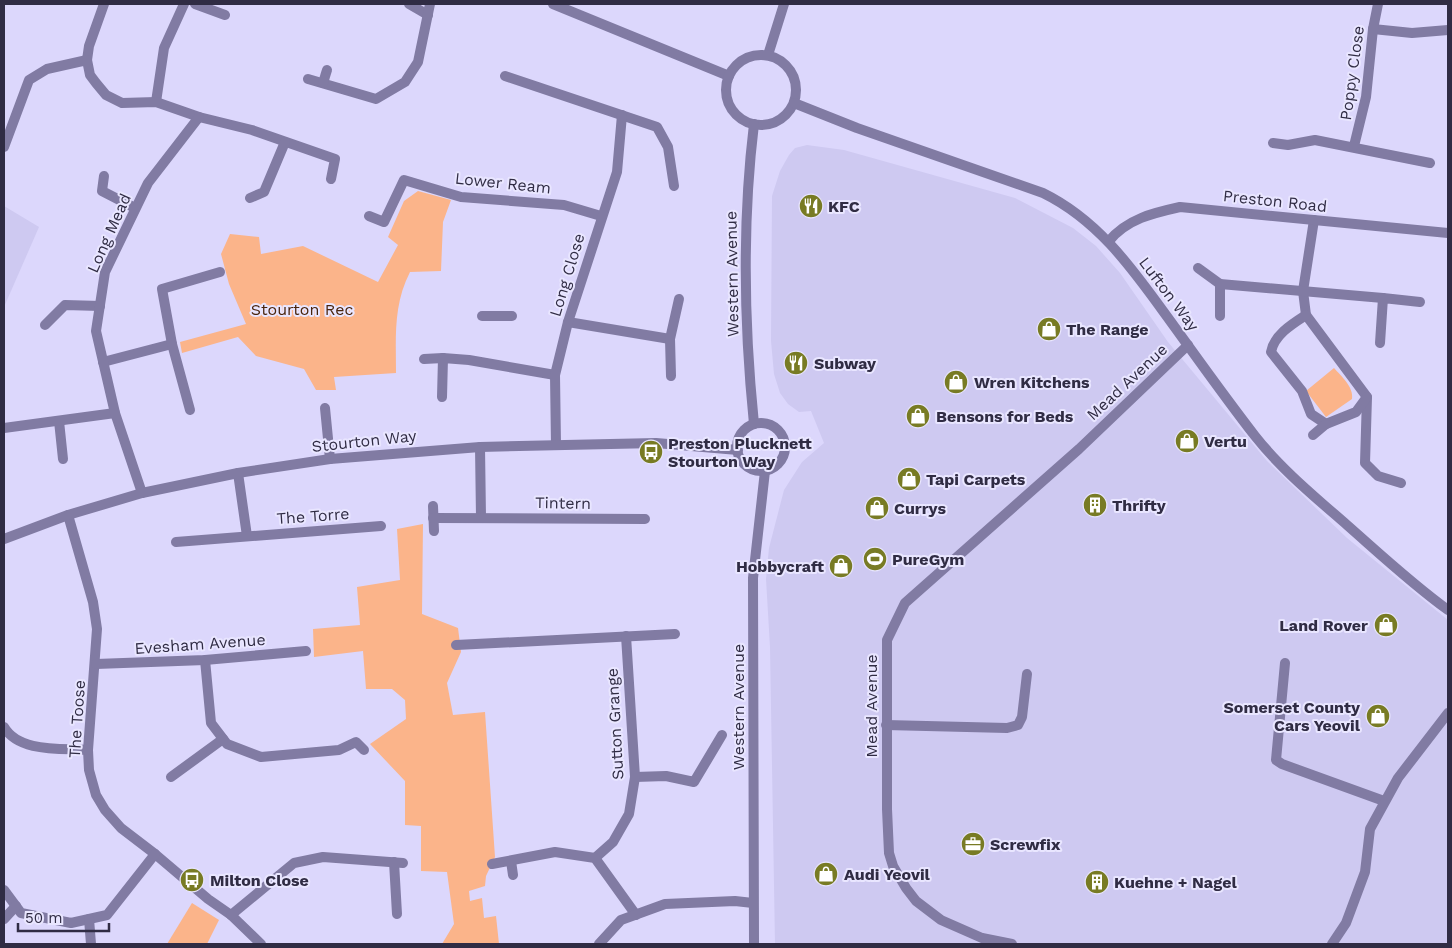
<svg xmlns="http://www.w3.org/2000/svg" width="1452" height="948" viewBox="0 0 1452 948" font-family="'Work Sans',sans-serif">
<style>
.built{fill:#cec9f1}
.green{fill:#fbb48a}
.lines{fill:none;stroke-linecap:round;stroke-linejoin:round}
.minor{stroke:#817ba3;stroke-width:10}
.tertiary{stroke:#817ba3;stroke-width:10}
.labels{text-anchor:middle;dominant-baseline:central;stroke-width:4;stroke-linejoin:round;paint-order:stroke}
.street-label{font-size:16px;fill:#302c44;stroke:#e9e6ff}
.poi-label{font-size:16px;font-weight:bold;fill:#302c44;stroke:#e9e6ff;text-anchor:start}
.park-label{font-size:16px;fill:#49240c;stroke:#e9e6ff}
</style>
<rect width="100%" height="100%" fill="#dcd7fc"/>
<g class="built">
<polygon points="807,145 844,150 1015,198 1073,228 1096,246 1120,273 1168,342 1267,461 1347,538 1448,620 1448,944 775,944 770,647 766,579 769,548 784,490 802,462 824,443 811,411 799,412 788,404 780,393 774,374 771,341 772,196 780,171 789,155 795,148"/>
<polygon points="4,206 39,227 4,307"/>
</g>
<g class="green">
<path d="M418,191L451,200L443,222L441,271L410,272C393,305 396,338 396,373L334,377L336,390H316L304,369L256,356L238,337L182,353L180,342L246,324L229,284L221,254L230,234L259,237L261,254L303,246L378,282L398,245L388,237L404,201Z"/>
<path d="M1334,368C1341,376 1354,387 1352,399L1326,417L1306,391Z"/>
<polygon points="423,524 422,614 458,628 461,652 447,683 453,715 485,712 495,857 486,876 485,886 469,891 470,901 482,898 484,918 496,916 499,944 442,944 454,924 447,872 421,871 421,826 405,825 405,781 370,744 406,719 405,700 392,689 366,689 363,651 314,657 313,629 360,625 357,587 400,580 397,529"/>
<polygon points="192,903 219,920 207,944 167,944"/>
</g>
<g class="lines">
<g class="minor">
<polyline points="195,4 225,15"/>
<polyline points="409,4 428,15"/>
<polyline points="1373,29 1412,33 1448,30"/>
<polyline points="87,60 89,46 104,4"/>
<polyline points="505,76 657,127 668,147 674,186"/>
<polyline points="308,79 376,99 405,82 418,62 430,4"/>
<polyline points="323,83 327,70"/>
<polyline points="156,102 164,48 184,4"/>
<polyline points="1273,143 1288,145 1315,140 1430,163"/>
<polyline points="1354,146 1366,97 1373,29 1378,4"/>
<polyline points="4,147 29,80 47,69 87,60 90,75 96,83 106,95 122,103 156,102 199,117 252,130 335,159 331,179"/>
<polyline points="104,176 102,191 135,208"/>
<polyline points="250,198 264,192 285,142"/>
<polyline points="369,216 384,222 404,180 461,197 564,205 601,216"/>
<polyline points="1314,220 1303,291 1306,315 1367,397 1365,463 1378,476 1401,483"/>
<path d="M1109,241C1127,219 1153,213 1180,207L1448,233"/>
<polyline points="1198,268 1220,284 1220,316"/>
<polyline points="1220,284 1383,298"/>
<path d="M1306,315C1292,324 1274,335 1271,352L1302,391L1311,414L1326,424L1356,412L1367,397"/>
<polyline points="482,316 512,316"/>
<polyline points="568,322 670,339"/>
<polyline points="45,325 65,305 100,306"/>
<polyline points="1380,343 1383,298 1420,302"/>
<polyline points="424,359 443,358"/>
<polyline points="103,362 172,344"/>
<polyline points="671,376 670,339 679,299"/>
<polyline points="442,397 443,358 469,360 555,375"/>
<polyline points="325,408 330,459"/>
<polyline points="190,410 172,344 162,289 220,272"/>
<polyline points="59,421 63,459"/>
<polyline points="4,428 115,413"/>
<polyline points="1313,435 1326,424"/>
<polyline points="556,445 555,375 568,322 617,172 622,115"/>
<polyline points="480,447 481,517"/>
<polyline points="238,473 247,536"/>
<polyline points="142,493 115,413 96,331 105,272 148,183 199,117"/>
<polyline points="433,506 434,531"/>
<polyline points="68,515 93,602 97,629 88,750 89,770 96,795 105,810 121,828 155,854 208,899 231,915 261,944"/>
<polyline points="433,518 645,519"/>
<polyline points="176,542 381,526"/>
<polyline points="456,645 675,634"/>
<polyline points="205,660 211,723 227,744 261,757 339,750 356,742 364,750"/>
<polyline points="1285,663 1276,760 1282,764 1384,801"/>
<polyline points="96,664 205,660 306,651"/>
<polyline points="886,725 1007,728 1018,725 1022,717 1027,674"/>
<path d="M4,727C19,753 62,748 88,750"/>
<polyline points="171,777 223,739"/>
<polyline points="635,777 666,776 694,782 722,735"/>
<polyline points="595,858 613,842 629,814 635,777 626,636"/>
<polyline points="511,861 513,875"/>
<polyline points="394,862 397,914"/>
<polyline points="492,864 555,852 595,858 636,915"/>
<polyline points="4,890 21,913 71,923 107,915 155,854"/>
<polyline points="231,915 294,863 323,857 403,863"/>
<polyline points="4,919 16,906"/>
<polyline points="89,919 91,944"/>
<polyline points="599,944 621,920 665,904 735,901 753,903"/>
<polyline points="1012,944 982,938 941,920 916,901 906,888 893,866 889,853 887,809 887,640 905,603 1079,449 1188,345"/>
<polyline points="1332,944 1346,923 1365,872 1370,829 1398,778 1448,713"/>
</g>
<g class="tertiary">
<polyline points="553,4 729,76"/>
<polyline points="768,55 784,4"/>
<circle cx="761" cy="90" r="35"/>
<path d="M794,103L857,128L1043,193C1096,219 1129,264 1163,311C1193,352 1223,395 1255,436C1281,469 1315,497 1347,525C1380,554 1412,584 1448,610"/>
<path d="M754,124C742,223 744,325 754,424"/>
<circle cx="761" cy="447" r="24"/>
<polyline points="4,539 68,515 142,493 238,473 330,459 480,447 656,443 738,450"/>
<polyline points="754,944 753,578 765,471"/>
</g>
</g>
<defs>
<g id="restaurant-disc" transform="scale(1.25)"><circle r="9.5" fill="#787b24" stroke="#e9e6ff"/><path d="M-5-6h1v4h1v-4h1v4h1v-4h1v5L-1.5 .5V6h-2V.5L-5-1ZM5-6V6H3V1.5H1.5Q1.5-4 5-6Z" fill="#fff"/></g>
<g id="shop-disc" transform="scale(1.25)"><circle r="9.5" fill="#787b24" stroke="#e9e6ff"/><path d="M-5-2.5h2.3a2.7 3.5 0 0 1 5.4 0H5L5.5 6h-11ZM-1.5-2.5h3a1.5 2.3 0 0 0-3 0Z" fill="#fff"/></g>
<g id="bus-disc" transform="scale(1.25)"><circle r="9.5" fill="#787b24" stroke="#e9e6ff"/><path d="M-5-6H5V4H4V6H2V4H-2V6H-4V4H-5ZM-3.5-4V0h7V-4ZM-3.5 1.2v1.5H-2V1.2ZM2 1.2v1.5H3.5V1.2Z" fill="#fff"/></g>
<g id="building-disc" transform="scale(1.25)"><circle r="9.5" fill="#787b24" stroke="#e9e6ff"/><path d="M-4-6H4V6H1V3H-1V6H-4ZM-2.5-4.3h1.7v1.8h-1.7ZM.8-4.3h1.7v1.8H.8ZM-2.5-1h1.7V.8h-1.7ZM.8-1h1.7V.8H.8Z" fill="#fff"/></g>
<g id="stadium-disc" transform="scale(1.25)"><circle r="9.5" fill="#787b24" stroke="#e9e6ff"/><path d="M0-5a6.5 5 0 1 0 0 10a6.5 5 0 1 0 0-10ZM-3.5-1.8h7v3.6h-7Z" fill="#fff"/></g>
<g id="office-disc" transform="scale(1.25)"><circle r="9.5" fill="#787b24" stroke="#e9e6ff"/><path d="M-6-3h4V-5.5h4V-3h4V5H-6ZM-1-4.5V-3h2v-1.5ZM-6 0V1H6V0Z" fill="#fff"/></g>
</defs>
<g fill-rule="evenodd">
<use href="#restaurant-disc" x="811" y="206"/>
<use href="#shop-disc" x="1049" y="329"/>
<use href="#restaurant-disc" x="796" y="363"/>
<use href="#shop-disc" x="956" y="382"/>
<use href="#shop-disc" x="918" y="416"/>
<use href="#shop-disc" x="1187" y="441"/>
<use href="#bus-disc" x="651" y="452"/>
<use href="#shop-disc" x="909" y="479"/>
<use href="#building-disc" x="1095" y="505"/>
<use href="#shop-disc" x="877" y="508"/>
<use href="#stadium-disc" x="875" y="559"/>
<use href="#shop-disc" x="841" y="566"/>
<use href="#shop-disc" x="1386" y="625"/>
<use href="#shop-disc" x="1378" y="716"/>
<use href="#office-disc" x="973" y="844"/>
<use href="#shop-disc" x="826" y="874"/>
<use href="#bus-disc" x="192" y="880"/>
<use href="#building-disc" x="1097" y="882"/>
</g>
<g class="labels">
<g class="street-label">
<text transform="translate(1352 73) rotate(-82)">Poppy Close</text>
<text transform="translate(503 183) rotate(6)">Lower Ream</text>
<text transform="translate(1275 201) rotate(6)">Preston Road</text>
<text transform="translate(109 233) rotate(-66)">Long Mead</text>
<text transform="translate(732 274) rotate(-91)">Western Avenue</text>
<text transform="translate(567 275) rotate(-73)">Long Close</text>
<text transform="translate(1169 294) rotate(53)">Lufton Way</text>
<text transform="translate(1127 382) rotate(-43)">Mead Avenue</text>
<text transform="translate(364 441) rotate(-6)">Stourton Way</text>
<text transform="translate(563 503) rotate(1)">Tintern</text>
<text transform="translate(313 516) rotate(-4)">The Torre</text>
<text transform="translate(200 644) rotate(-4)">Evesham Avenue</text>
<text transform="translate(871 706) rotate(-90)">Mead Avenue</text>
<text transform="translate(738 707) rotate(-90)">Western Avenue</text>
<text transform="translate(77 719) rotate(-86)">The Toose</text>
<text transform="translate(615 724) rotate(-93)">Sutton Grange</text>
</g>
<g class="poi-label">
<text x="828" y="206">KFC</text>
<text x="1066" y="329">The Range</text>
<text x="814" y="363">Subway</text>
<text x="974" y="382">Wren Kitchens</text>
<text x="936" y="416">Bensons for Beds</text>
<text x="1204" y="441">Vertu</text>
<text x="668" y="443">Preston Plucknett<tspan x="668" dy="18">Stourton Way</tspan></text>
<text x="926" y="479">Tapi Carpets</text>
<text x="1112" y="505">Thrifty</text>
<text x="894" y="508">Currys</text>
<text x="892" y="559">PureGym</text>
<text x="824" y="566" text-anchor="end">Hobbycraft</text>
<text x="1368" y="625" text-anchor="end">Land Rover</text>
<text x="1360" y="707" text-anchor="end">Somerset County<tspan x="1360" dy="18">Cars Yeovil</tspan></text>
<text x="990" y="844">Screwfix</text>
<text x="844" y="874">Audi Yeovil</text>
<text x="210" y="880">Milton Close</text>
<text x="1114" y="882">Kuehne + Nagel</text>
</g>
<g class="park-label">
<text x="302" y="309">Stourton Rec</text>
</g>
</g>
<rect width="1452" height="948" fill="none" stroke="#302c44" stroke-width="10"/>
<path d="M18 923v8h91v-8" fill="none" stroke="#302c44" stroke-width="2.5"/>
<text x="25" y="923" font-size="15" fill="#302c44" stroke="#e9e6ff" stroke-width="4" paint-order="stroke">50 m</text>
</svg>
